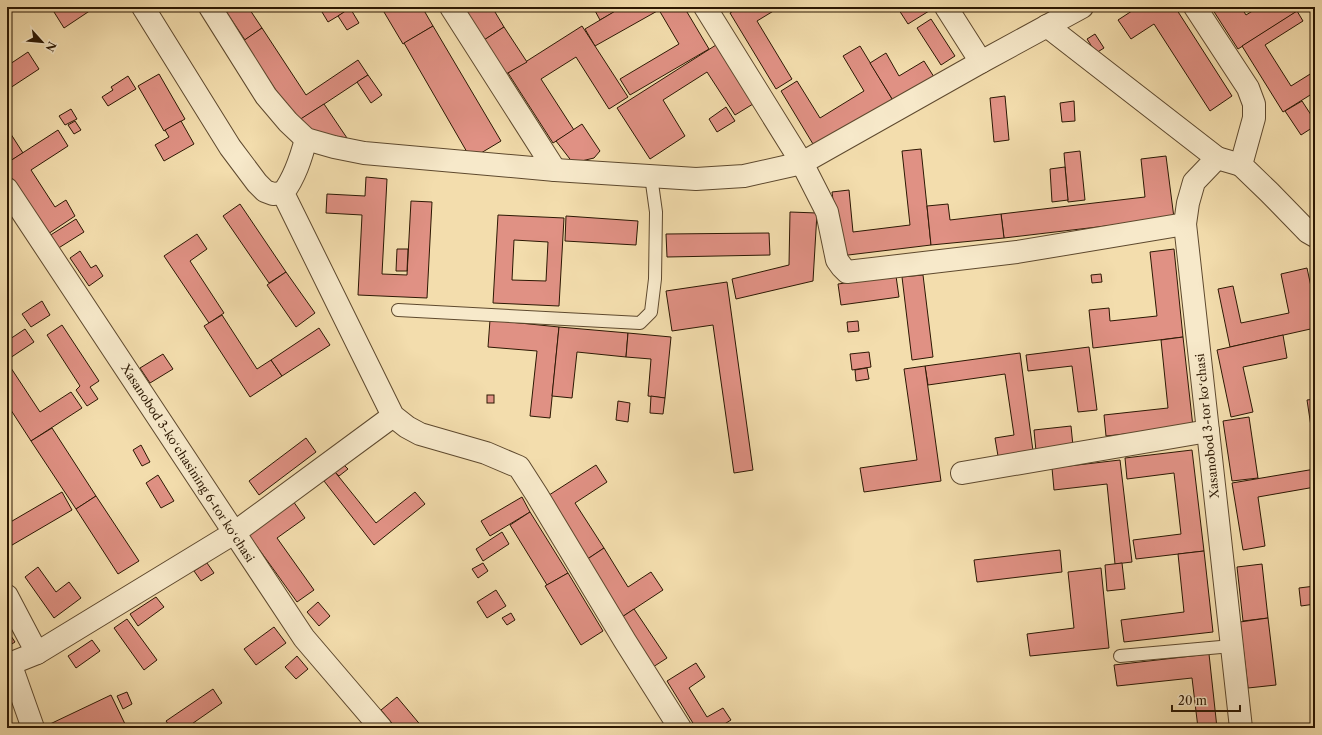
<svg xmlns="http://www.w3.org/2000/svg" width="1322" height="735" viewBox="0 0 1322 735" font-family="'Libre Caslon Text',serif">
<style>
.building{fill:#e09184;stroke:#2c1803;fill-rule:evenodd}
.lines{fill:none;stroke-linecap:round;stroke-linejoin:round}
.service-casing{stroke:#5e492e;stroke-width:14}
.minor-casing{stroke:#5e492e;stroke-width:24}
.service{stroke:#f7e9ca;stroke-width:12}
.minor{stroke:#f7e9ca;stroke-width:22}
.labels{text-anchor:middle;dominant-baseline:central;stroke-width:4;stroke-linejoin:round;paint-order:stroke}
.street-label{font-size:12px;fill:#2c1803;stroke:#f7e9ca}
</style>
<rect width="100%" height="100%" fill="#f3ddad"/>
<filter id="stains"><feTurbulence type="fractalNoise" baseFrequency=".005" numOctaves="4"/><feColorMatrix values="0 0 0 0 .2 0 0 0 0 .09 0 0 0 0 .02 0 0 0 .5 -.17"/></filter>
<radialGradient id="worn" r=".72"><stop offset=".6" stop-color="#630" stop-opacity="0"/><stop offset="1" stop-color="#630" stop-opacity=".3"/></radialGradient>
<g class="building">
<polygon points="61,7 93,7 94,8 64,28 54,12"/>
<polygon points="223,7 248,7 262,28 245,40"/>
<polygon points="319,7 353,7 328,22"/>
<polygon points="381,7 422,7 433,26 403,44"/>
<polygon points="464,7 492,7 504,27 484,40"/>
<polygon points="593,7 623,7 600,20"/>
<polygon points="622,7 684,7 709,49 630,95 620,79 679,44 659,10 595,46 585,29"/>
<polygon points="740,7 780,7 757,21 792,79 776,89 730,13"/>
<polygon points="897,7 927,7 929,11 908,24"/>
<polygon points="1138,7 1175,7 1232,96 1210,111 1154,24 1131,39 1118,20"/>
<polygon points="1211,7 1241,7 1246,15 1259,7 1304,7 1238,49"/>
<polygon points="1307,7 1315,7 1315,20"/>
<polygon points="350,8 359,23 347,30 338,16"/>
<polygon points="1297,11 1303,21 1265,45 1291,86 1315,71 1315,92 1283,112 1242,46"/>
<polygon points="931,19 955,56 941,65 917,28"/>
<polygon points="433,26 501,141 471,159 404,43"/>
<polygon points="582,26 628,97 609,109 576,57 541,79 574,130 553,143 508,73"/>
<polygon points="504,27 527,62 506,74 484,40"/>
<polygon points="262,28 306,95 358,60 368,75 297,122 243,41"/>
<polygon points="1095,34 1104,48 1096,53 1087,39"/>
<polygon points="716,45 753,104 735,115 707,72 663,100 685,136 650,159 617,108"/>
<polygon points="860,46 894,102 816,149 781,91 797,81 820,118 864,91 843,56"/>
<polygon points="28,52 39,69 7,90 7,66"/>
<polygon points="886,53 899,76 924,61 934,77 894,102 870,63"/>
<polygon points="159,74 185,119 164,131 138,86"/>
<polygon points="368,75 382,95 371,103 357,82"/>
<polygon points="128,76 136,89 108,106 102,97 113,90 111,87"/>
<polygon points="1005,96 1009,140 994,142 990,98"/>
<polygon points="1074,101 1075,121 1062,122 1060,103"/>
<polygon points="1302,101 1315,121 1315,126 1301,135 1285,111"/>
<polygon points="324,104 347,138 311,132 299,120"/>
<polygon points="726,107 735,121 717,132 709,119"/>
<polygon points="71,109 77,119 65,125 59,116"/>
<polygon points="75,121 81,130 74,134 68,125"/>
<polygon points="181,121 194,144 164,161 155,145 169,137 165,130"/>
<polygon points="582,124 600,151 594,158 573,163 556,141"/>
<polygon points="7,128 23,153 7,163"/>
<polygon points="58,130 68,146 31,170 55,207 66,200 75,216 48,234 7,171 7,163"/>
<polygon points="921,149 931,245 840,256 832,192 849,190 853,232 910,225 902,151"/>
<polygon points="1080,151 1085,200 1068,202 1064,153"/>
<polygon points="1166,156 1174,218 1004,238 1001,214 1145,197 1141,159"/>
<polygon points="1065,167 1068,200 1052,202 1050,169"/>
<polygon points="366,177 387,179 382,274 407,275 411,201 432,202 427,298 358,295 362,215 326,213 327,194 365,196"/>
<polygon points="240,204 286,272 269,283 223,216"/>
<polygon points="948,204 950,220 1001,214 1004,238 931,245 927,206"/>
<polygon points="790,212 817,213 813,281 736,299 732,279 789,265"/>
<path d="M498,215L564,218L559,306L493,303ZM514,240L548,242L546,281L512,280Z"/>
<polygon points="566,216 638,221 636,245 565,241"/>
<polygon points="76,219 84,232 57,249 49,236"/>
<polygon points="769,233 770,255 667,257 666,234"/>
<polygon points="197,234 207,249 190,261 224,313 209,323 164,256"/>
<polygon points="397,249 408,249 407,271 396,271"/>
<polygon points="1174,249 1183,337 1093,348 1089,310 1109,308 1110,321 1157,316 1150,252"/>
<polygon points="80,251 91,268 96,265 103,276 89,286 70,258"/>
<polygon points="1307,268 1315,305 1315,328 1230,347 1218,289 1233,286 1241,323 1289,313 1281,274"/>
<polygon points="286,272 315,313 296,327 267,285"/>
<polygon points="1101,274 1102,282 1092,283 1091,275"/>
<polygon points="923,275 933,357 912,360 902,277"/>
<polygon points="896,276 899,297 841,305 838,284"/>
<polygon points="727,282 753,470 734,473 713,325 672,331 666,291"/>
<polygon points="42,301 50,315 31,327 22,314"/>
<polygon points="222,315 257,369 271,360 282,376 250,397 204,326"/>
<polygon points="490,320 559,327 550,418 530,416 537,351 488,347"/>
<polygon points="858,321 859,331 848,332 847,322"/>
<polygon points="62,325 99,381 90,387 98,399 87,406 76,390 80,386 47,335"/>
<polygon points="559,327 628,333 626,357 577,352 572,398 552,396"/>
<polygon points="319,328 330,345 282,376 271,360"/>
<polygon points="25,329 34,342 7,360 7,341"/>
<polygon points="628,333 671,337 665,398 648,396 651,359 626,357"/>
<polygon points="1283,335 1287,358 1243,367 1253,412 1231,417 1217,350"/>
<polygon points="1183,337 1193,427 1106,436 1104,415 1168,408 1161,340"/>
<polygon points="1089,347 1097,410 1078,412 1072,366 1028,371 1026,355"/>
<polygon points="869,352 871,367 852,370 850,354"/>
<polygon points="1020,353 1033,451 998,456 995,438 1014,435 1005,374 928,385 925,366"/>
<polygon points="163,354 173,369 150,383 140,368"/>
<polygon points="7,362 40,412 71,392 82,408 31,441 7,404"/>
<polygon points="925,366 941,481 864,492 860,468 917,460 904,369"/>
<polygon points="867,368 869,379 856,381 855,370"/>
<rect x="487" y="395" width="7" height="8"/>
<polygon points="651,396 665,398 663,414 650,413"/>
<polygon points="1315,399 1315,453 1307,400"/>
<polygon points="618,401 630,403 628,422 616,420"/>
<polygon points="1249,417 1258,478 1232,481 1223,421"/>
<polygon points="1071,426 1073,446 1036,451 1034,430"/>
<polygon points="52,428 96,496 76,509 31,441"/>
<polygon points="306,438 316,452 259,495 249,481"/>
<polygon points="141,445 150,462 142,466 133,450"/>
<polygon points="1192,450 1204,551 1136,559 1133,540 1181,534 1174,473 1127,479 1125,458"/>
<polygon points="1120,460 1132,562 1115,564 1107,484 1054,490 1052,468"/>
<polygon points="344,465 348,469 339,476 335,472"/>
<polygon points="596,465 607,482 575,503 604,548 586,560 546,497"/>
<polygon points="1315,469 1315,487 1258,497 1265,546 1243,550 1232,483"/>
<polygon points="335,472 376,523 415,492 425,504 374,545 324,481"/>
<polygon points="158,475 174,501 161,508 146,483"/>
<polygon points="62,492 72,510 7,548 7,524"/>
<polygon points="96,496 139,561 118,574 76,509"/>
<polygon points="522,497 530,512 490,536 481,521"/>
<polygon points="293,501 305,518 277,538 314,590 297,602 248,534"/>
<polygon points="530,512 568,573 547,585 510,525"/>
<polygon points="502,532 509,544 483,561 476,549"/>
<polygon points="604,548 628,587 651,572 663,590 622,617 586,560"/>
<polygon points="1060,550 1062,572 977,582 974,560"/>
<polygon points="1204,551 1213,632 1124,642 1121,620 1184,612 1178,554"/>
<polygon points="207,563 214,573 201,581 194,571"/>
<polygon points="483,563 488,571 478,578 472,569"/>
<polygon points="1122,563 1125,589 1107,591 1105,565"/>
<polygon points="1262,564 1268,618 1243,621 1237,567"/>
<polygon points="38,567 56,592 69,582 81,598 54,618 25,577"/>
<polygon points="1101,568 1109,648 1030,656 1027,634 1074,628 1068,572"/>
<polygon points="568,573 603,631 581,645 545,586"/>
<polygon points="1315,586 1315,604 1301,606 1299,588"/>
<polygon points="496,590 506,606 487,618 477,602"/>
<polygon points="156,597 164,607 138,626 130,614"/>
<polygon points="318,602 330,616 319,626 307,612"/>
<polygon points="634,609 667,658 653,667 622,617"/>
<polygon points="511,613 515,620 507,625 502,618"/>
<polygon points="1268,618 1276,685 1248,688 1240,622"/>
<polygon points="127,619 157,660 144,670 114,628"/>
<polygon points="274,627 286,643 256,665 244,649"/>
<polygon points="7,630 15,642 7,647"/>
<polygon points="92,640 100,651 76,668 68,656"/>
<polygon points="1209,654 1217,728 1198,728 1192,678 1117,686 1114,665"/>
<polygon points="297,656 308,669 296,679 285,667"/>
<polygon points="696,663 705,677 689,688 707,717 723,708 731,720 718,728 696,728 667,681"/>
<polygon points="213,689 222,703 186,728 171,728 166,721"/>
<polygon points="127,692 132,704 123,709 117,696"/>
<polygon points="111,695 125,724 115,728 52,728 50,724"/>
<polygon points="397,697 423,728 396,728 381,710"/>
</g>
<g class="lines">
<g class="service-casing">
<g id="service">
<polyline points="398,310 640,323 651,312 655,279 656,212 651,176"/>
<polyline points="1120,656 1232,646"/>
</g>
</g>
<g class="minor-casing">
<g id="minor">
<polyline points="143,7 230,147 257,183 265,191 273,194 283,193"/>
<polyline points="210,7 266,96 288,122 306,139 334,147 364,153 555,170 696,179 744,176 802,163 981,62 1082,7"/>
<polyline points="451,7 555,170"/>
<polyline points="705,7 802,163 827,212 837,260 842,267 847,272 1017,252 1185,224"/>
<polyline points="946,7 981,62"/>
<polyline points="1195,7 1248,88 1254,104 1254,118 1241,165 1269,192 1308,232 1315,236"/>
<polyline points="1047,26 1217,158"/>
<path d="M306,139C301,158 295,177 283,193L393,416L407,427L420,434L486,453L519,467L537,495L625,641L680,728"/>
<polyline points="7,189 304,638 381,728"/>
<polyline points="962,473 1208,431"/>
<polyline points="7,596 37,653"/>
<polyline points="10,663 33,728"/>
<polyline points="7,665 37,653 234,533 393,416"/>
<polyline points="1241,728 1185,224 1188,203 1194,182 1217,158 1241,165"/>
</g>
</g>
<use href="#service" class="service"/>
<use href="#minor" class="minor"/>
</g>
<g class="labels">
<g class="street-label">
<text transform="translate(1207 426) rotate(-96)">Xasanobod 3-tor koʻchasi</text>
<text transform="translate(188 463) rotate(57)">Xasanobod 3-koʻchasining 6-tor koʻchasi</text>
</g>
</g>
<rect width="1322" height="735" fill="none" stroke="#f3ddad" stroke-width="24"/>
<rect x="8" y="8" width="1306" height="719" fill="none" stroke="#2c1803" stroke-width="2"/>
<rect x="12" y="12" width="1298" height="711" fill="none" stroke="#2c1803"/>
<g transform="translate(42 42) rotate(117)" stroke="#f7e9ca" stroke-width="3" paint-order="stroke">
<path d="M0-3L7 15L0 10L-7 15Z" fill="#2c1803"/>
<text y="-6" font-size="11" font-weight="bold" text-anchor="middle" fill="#2c1803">N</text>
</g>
<path d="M1172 705v6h68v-6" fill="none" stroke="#2c1803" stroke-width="2"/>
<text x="1178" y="705" font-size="12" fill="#2c1803" stroke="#f7e9ca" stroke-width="3" paint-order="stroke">20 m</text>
<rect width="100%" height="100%" filter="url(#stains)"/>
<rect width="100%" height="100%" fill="url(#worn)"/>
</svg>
